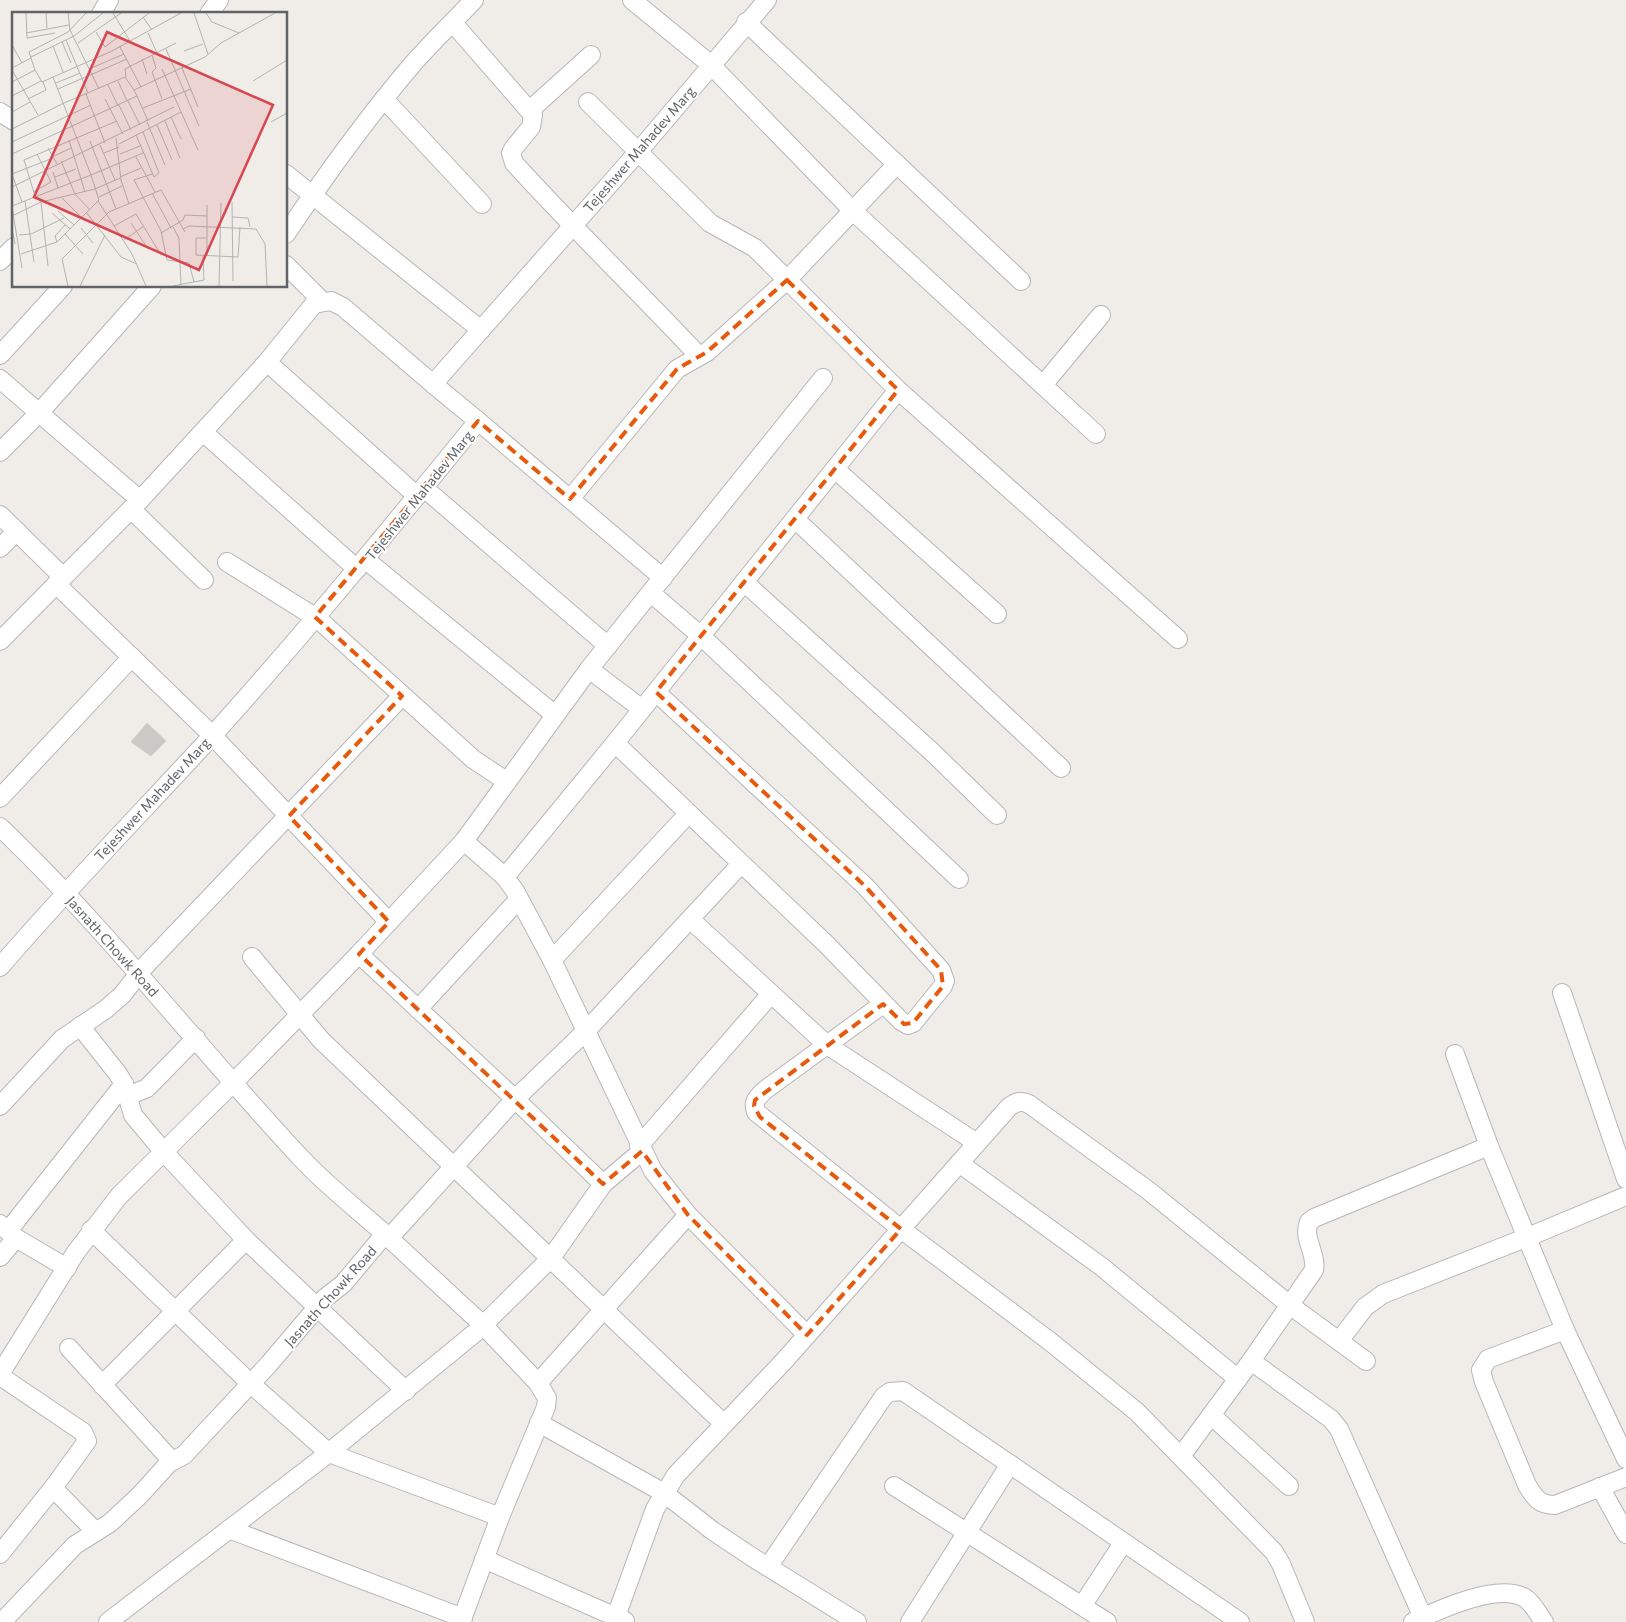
<svg xmlns="http://www.w3.org/2000/svg" width="1626" height="1622" viewBox="0 0 1626 1622" font-family="Commissioner,sans-serif">
<style>
.building{fill:#ccc8c5;stroke:#d4cec7}
.lines{fill:none;stroke-linecap:round;stroke-linejoin:round}
.minor-casing{stroke:#b4b6b9;stroke-width:20}
.minor{stroke:#fff;stroke-width:18}
.marked{fill:none;stroke:#e8590c;stroke-width:4;stroke-dasharray:10 6;stroke-linejoin:round}
.labels{text-anchor:middle;dominant-baseline:central;stroke-width:4;stroke-linejoin:round;paint-order:stroke}
.street-label{font-size:14px;fill:#606467;stroke:#fff}
.inset-road{fill:none;stroke:#b2b2b1;stroke-width:1}
.view{fill:#d84751;fill-opacity:0.15;stroke:#d84751;stroke-width:2.5}
.inset-edge{fill:none;stroke:#606467;stroke-width:2.5}
</style>
<rect width="100%" height="100%" fill="#f0ede9"/>
<polygon class="building" points="147,723 166,741 151,756 131,742"/>
<g class="lines">
<g class="minor-casing">
<g id="minor">
<polyline points="632,0 710,64 854,212 1096,434"/>
<polyline points="101,14 109,0"/>
<polyline points="209,14 219,0"/>
<polyline points="746,22 1021,281"/>
<path d="M453,23L533,115L531,127L513,149L511,153L514,163C574,229 638,291 699,356"/>
<polyline points="384,99 482,204"/>
<polyline points="588,102 710,223 755,248 898,390 1178,639"/>
<polyline points="530,110 591,55"/>
<polyline points="0,112 14,121"/>
<polyline points="286,174 481,330"/>
<path d="M286,234C325,176 366,119 411,66C431,43 453,22 474,0"/>
<polyline points="0,261 14,247"/>
<polyline points="286,265 322,301"/>
<polyline points="0,355 63,286"/>
<polyline points="267,362 417,496"/>
<polyline points="0,379 140,500"/>
<polyline points="1043,385 1101,315"/>
<polyline points="478,421 663,578"/>
<polyline points="203,432 357,569"/>
<polyline points="0,452 39,413 152,286"/>
<polyline points="835,469 997,614"/>
<polyline points="424,488 608,646"/>
<polyline points="570,499 677,369 707,352 787,280 897,164"/>
<polyline points="131,509 204,580"/>
<polyline points="0,515 63,577"/>
<polyline points="795,519 1061,768"/>
<polyline points="0,548 17,531"/>
<polyline points="366,560 555,715"/>
<polyline points="227,562 318,619 473,759 506,781"/>
<polyline points="744,582 931,751 997,815"/>
<polyline points="56,584 211,734 389,922"/>
<polyline points="651,593 701,636 959,879"/>
<polyline points="0,641 140,500 267,362 314,304 331,301 343,307 433,384"/>
<polyline points="589,669 642,709"/>
<polyline points="615,743 826,944 901,1021 908,1025 913,1023 943,986 945,981 941,970 865,886 656,692"/>
<polyline points="0,798 132,657"/>
<path d="M0,827C108,930 199,1049 301,1158C326,1185 357,1209 385,1234L343,1284L325,1298L269,1364L184,1455L169,1463L140,1495L110,1523L75,1545L2,1622"/>
<polyline points="464,841 505,877 515,891 552,960 653,1171 688,1215 807,1335"/>
<polyline points="505,877 615,743 898,390"/>
<polyline points="691,920 827,1045 977,1143"/>
<polyline points="359,954 515,1099 603,1184"/>
<polyline points="252,957 321,1040 724,1424"/>
<polyline points="552,960 688,814"/>
<path d="M0,967C68,888 141,813 212,736C304,634 391,528 478,421L433,384L638,152L767,0"/>
<polyline points="1562,993 1626,1179"/>
<path d="M883,1004L765,1090C758,1097 752,1101 756,1112L901,1229L1052,1343L1137,1412L1274,1552L1281,1564L1305,1622"/>
<polyline points="418,1009 519,899"/>
<polyline points="80,1026 118,1074 124,1084 133,1115 163,1151 246,1240 406,1391"/>
<polyline points="1455,1054 1489,1146 1565,1330 1626,1459"/>
<polyline points="128,1096 147,1088 196,1038"/>
<polyline points="0,1106 62,1039 106,1009 122,995 144,967 402,696"/>
<polyline points="639,1146 771,994"/>
<polyline points="959,1163 1102,1267 1238,1379"/>
<polyline points="0,1224 16,1238 67,1268"/>
<polyline points="91,1230 251,1384 329,1453 500,1517"/>
<polyline points="8,1231 124,1084"/>
<polyline points="0,1257 16,1238"/>
<path d="M1565,1330L1488,1359L1481,1370L1484,1382L1527,1485C1535,1498 1539,1505 1555,1505L1626,1477"/>
<polyline points="1339,1341 1365,1307 1383,1294 1528,1237 1626,1196"/>
<polyline points="69,1348 172,1461"/>
<polyline points="1251,1361 1331,1419 1339,1429 1425,1622"/>
<polyline points="0,1374 76,1252 119,1196 238,1078 359,954 464,841 589,669 823,378"/>
<polyline points="0,1376 83,1432 87,1441 53,1488 0,1554"/>
<polyline points="538,1383 688,1215"/>
<polyline points="102,1385 246,1240"/>
<polyline points="1211,1415 1289,1486"/>
<polyline points="539,1423 664,1493 713,1531 752,1557 857,1622"/>
<path d="M1181,1456L1251,1361L1314,1270C1317,1253 1302,1238 1309,1222L1314,1218L1489,1146"/>
<polyline points="894,1486 1107,1622"/>
<polyline points="1600,1487 1626,1534"/>
<polyline points="53,1488 96,1532"/>
<polyline points="229,1529 463,1618"/>
<polyline points="484,1559 625,1621"/>
<polyline points="768,1567 884,1396 890,1392 903,1391 1240,1622"/>
<polyline points="1082,1606 1123,1543"/>
<polyline points="108,1622 321,1459 476,1332 551,1258 603,1184 642,1151"/>
<polyline points="461,1622 500,1517 546,1407 547,1398 538,1383 483,1325 389,1238 515,1099 586,1031 741,864"/>
<path d="M614,1622L655,1509L676,1475L784,1361L1009,1107C1016,1102 1021,1100 1029,1104L1149,1191L1291,1306L1366,1361"/>
<polyline points="910,1622 1010,1464"/>
<path d="M1413,1622C1438,1610 1498,1582 1525,1598C1533,1603 1538,1614 1544,1622"/>
</g>
</g>
<use href="#minor" class="minor"/>
</g>
<path class="marked" d="M787,280L898,390L656,692L865,886L941,970L943,986L913,1023L904,1024L883,1004L755,1100L754,1106L760,1117L901,1229L807,1335L688,1215L642,1151L603,1184L359,954L389,922L289,816L402,696L315,617L478,421L570,499L677,369L707,352Z"/>
<g class="labels">
<g class="street-label">
<text transform="translate(639 149) rotate(-49)">Tejeshwer Mahadev Marg</text>
<text transform="translate(419 495) rotate(-51)">Tejeshwer Mahadev Marg</text>
<text transform="translate(152 799) rotate(-47)">Tejeshwer Mahadev Marg</text>
<text transform="translate(113 946) rotate(48)">Jasnath Chowk Road</text>
<text transform="translate(330 1296) rotate(-48)">Jasnath Chowk Road</text>
</g>
</g>
<g transform="translate(12 12)">
<rect width="275" height="275" fill="#f0ede9"/>
<path class="inset-road" d="M14,1L15,26L43,21M34,1L35,16M56,1L58,18L87,77M101,1L118,29M182,1L196,42M194,1L200,10L227,21M131,5L140,18M84,20L93,35L137,1M14,21L57,13M136,21L145,41M54,28L76,81M50,30L59,51M66,31L109,1M0,33L10,51M41,34L51,60M108,35L129,75M154,37L187,114M172,39L191,32M140,43L144,56L140,60L150,87M19,45L62,24L91,1M130,47L135,62M0,56L19,46M170,56L186,95M77,57L112,42M150,57L186,138M0,58L26,103M23,58L17,40L56,20L74,1M114,65L113,57L164,31M106,69L115,89M241,69L275,48M0,70L23,58L30,70L100,39L169,1M44,71L68,61M96,73L106,94M46,77L115,47M74,82L93,131M0,84L29,69M125,84L136,109M16,87L34,78L31,70M93,87L111,122M116,89L128,113M107,93L119,118M131,96L179,77M0,100L18,90M159,105L169,127M153,109L168,146M135,110L153,153M259,110L275,101M145,113L160,148M0,117L52,91L113,65L122,78M124,123L142,165L147,161L131,120M104,126L109,168L117,192M57,128L73,180M78,129L104,197M0,130L79,93M107,132L169,100M88,133L103,168M36,136L45,152M92,141L107,135M0,142L125,84L122,78L193,45L209,31L263,1M108,142L128,134M40,145L59,136M124,145L143,180M49,149L63,182L77,197M41,160L46,176M0,162L41,146M0,162L10,190M140,162L122,168L149,219L155,248L177,251L182,270M43,165L64,157M108,165L129,156M0,175L162,95M21,180L39,170L25,142M140,181L159,216M23,184L12,148L105,109M87,185L110,174M50,186L69,205M13,189L22,250M86,189L120,242L134,274M29,190L36,254M220,190L221,269M0,194L79,163L41,65M0,195L10,256M46,199L62,213M74,200L109,245L125,252M40,201L58,217M0,204L29,190L83,177L108,166M220,205L236,206L238,215M119,211L136,237M102,214L124,202L149,243M161,215L167,226L169,273M69,216L81,231M0,217L3,232M171,217L177,214L244,217L253,232L255,274M149,221L171,208L173,203L195,204M53,222L71,242M7,223L19,222L52,206M194,226H184V243L226,245L228,215M112,228L132,214M45,230L43,224L53,213M9,242L45,230L87,188L79,163L131,141M195,244V193M56,274L50,247L97,200L149,178L173,220M68,274L93,223M161,274L192,268L191,244M207,274L209,191"/>
<path class="view" d="M95,20L261,93L187,258L22,185Z"/>
<rect width="275" height="275" class="inset-edge"/>
</g>
</svg>
